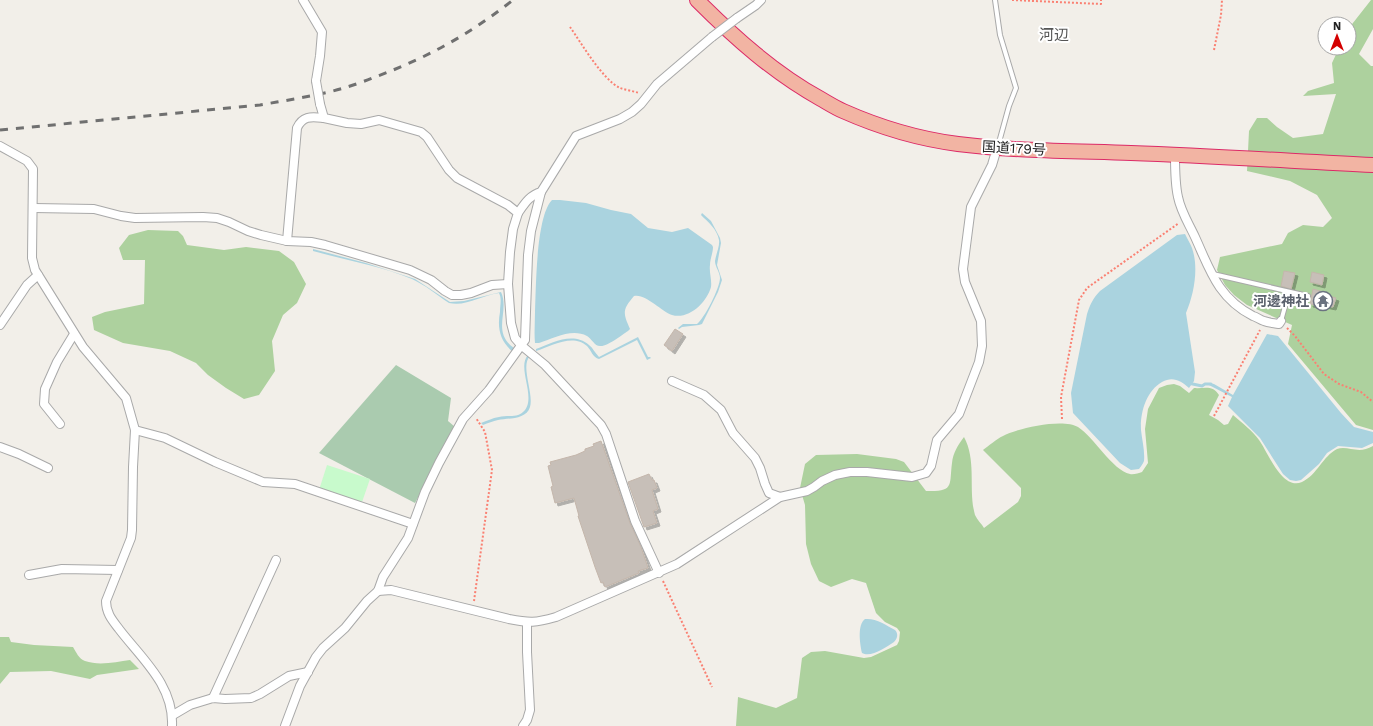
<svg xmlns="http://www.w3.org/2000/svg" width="1373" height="726" viewBox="0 0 1373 726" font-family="'Work Sans','Noto Sans JP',sans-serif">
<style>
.forest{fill:#add19e}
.cemetery{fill:#aacbaf}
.park{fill:#c8facc}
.water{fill:#aad3df}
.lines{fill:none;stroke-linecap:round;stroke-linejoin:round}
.stream{stroke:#aad3df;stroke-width:3}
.building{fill:#c7bfb8;stroke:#c4b6ab;filter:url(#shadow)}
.service-casing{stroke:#a9a9a9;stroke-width:6}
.minor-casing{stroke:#a9a9a9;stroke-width:10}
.trunk-casing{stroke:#dc2a67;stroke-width:16}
.path{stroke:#fa8072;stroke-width:2;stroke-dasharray:2 2;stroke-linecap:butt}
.service{stroke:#fff;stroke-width:4}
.minor{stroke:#fff;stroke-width:8}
.trunk{stroke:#f2b4a3;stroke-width:14}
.rail{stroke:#707070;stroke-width:3;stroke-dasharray:8 8;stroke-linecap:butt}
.minor-bridge-casing{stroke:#a9a9a9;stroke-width:10;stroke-linecap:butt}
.minor-bridge{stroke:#fff;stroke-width:8}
.labels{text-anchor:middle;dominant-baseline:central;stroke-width:4;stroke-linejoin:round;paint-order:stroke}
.street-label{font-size:14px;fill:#222;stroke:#fff}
.worship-label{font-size:14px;font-weight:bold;fill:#5b616d;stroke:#fff;text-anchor:end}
.neighbourhood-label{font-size:15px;fill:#555;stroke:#fff}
</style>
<defs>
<filter id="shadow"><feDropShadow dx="3" dy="3" stdDeviation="0" flood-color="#0004"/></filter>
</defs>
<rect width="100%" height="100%" fill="#f2efe9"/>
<g class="forest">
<polygon points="1371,0 1373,0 1373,29 1359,54 1371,66 1373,66 1373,430 1356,425 1288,344 1292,325 1247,305 1234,295 1225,285 1217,270 1220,257 1282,244 1288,233 1303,225 1323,227 1332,218 1317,195 1290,181 1247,171 1249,131 1257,118 1267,118 1277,127 1293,138 1323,134 1336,94 1303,96 1308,91 1334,83 1332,63 1339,48 1349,48 1349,28"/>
<polygon points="148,230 178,231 183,236 187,245 224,250 246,247 279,251 294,262 306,284 297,303 283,315 272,341 275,371 259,395 244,399 226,388 208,375 196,363 170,351 123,343 94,330 92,317 105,312 144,304 145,260 123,260 119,248 129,235"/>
<path d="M1174,384L1180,386L1189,393L1194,388C1204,389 1212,384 1219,395L1209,415L1218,420L1224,425L1228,424L1233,415C1242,423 1253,431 1259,440C1268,452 1282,491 1302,482C1317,475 1323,456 1337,449C1348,445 1358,455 1373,446V726H736L738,697L776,708L797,698L802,658L811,652L825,651L864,658L871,657L897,645L899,641L900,632L897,628L885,622L876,613L866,583L852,579L831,587L819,581L811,564L806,544L805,505L800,488L805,464L816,455L857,454L896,459L904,462L926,491C955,492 949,485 952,463C953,453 958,445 964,437C977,461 968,490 975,515C977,520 982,524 984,528L1018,502L1021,496V488L983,450C989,446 996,439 1003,436C1018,428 1063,418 1078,427C1094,437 1112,470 1130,474C1133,475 1139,473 1142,472L1148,463L1145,429L1148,409L1159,388L1167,385Z"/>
<path d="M0,637H9L11,642L34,645L73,647C76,652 79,659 85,661C99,666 116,662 130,660L139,669L97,675L90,679L51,671L10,672L0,684Z"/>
</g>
<polygon class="cemetery" points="396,365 451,398 448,421 455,427 415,503 319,453"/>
<polygon class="park" points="327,465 370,479 361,505 319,490"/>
<g class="water">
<path d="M552,200H560L586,203L611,210L631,214L648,228L672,232L688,228L712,245L713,247C713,253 710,259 710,265C709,272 712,280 711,287C707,302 689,320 672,315C661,311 645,293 634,296C622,310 623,313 630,329L628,331C622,335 608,346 601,346C595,347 592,339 587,336C572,328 554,338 539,343H535C534,333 535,322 535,312C536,288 536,216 552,200Z"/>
<path d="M702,213L711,221L720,238L721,243L717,265L722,280L718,292L702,324L699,325L682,327L679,329L678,328L683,324H697C704,319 720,288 720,278C720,272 715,267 715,261C716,254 720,246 719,240C717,229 708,222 701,215Z"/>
<path d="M1185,234C1187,238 1190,243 1192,248C1199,268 1194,294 1186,313L1195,372L1194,381L1189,388C1181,381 1173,376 1162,382C1146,391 1140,413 1141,430C1142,440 1145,451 1144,461C1143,464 1141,466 1139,469L1131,470L1120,463L1073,413L1071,393L1087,314C1090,305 1093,298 1100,291L1177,235Z"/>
<path d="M313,249L366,263L415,279L450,302L464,301L501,292C510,311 491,332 514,348L513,352C500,341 497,328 500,312C500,305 502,299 499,293C482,295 466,307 449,303C437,295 425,285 412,279C381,266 345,260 313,251Z"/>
<polygon points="1267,334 1278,336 1341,413 1354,427 1373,432 1373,443 1362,448 1338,446 1327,453 1319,464 1301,480 1296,481 1290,480 1283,474 1260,438 1228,406 1232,397 1207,384 1209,383 1214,384 1233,395"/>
<path d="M638,337L648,357H650L651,358L647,360L637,340L599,359C593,358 591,350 587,346C573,333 551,346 536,351V349C552,343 573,331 589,345C593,348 595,353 599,357Z"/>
<path d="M528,355L530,356C520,366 534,393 530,407C526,420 508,418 498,420C493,421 488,423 483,425L481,423C487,421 492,418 499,417C506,415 517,418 523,412C538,399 516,368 528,355Z"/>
<path d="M865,619C876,618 886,625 895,630C899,634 897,639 894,642C886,647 871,658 862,653C860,644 857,625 865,619Z"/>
</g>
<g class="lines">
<polyline class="stream" points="1188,383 1202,386 1205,384 1211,384"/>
</g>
<g class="building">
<polygon points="1284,271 1295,273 1291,289 1281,286"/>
<polygon points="1312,272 1324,275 1322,285 1310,282"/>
<polygon points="1313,289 1327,293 1326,295 1336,298 1333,307 1323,305 1323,307 1310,304"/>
<polygon points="675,329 683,334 672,351 664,345"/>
<polygon points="601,441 630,523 641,547 648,568 638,571 639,573 605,587 603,582 601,583 595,567 578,516 579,516 574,498 555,503 551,487 553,486 548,466 551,465 550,462 576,455 585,451 585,449 594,446 593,444"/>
<polygon points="649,474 652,480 654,480 657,488 652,490 658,509 653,511 657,523 644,527 628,482"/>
</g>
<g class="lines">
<g class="service-casing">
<g id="service">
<polyline points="995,0 1000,35 1016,88 1009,106 998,146"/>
<polyline points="1213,274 1308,296"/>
<polyline points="1281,321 1289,292"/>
</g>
</g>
<g class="minor-casing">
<g id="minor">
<polyline points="303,0 322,32 320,56 316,81"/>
<polyline points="737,18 756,5 761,0"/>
<polyline points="320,104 324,118 347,123 361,124 379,120 421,132 427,137 449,170 457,178 508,205 518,213 513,229 510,252 508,284 511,323 515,338 522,346 545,365 601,425 606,434 635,521 659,573"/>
<path d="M0,146L27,161L33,169L32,258L35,270L83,347L126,398L135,430L133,467L132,530L131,538L106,601C106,613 112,620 119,629C141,658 174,685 172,726"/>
<path d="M1175,155C1175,169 1175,184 1178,197C1181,212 1189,224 1195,237C1210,270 1218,298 1253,316C1257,317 1260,320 1264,321C1269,323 1274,323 1279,324L1281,321"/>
<polyline points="34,208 94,209 121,216 135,218 203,217 217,218 229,222 248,231 261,235 287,241 311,242 325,245 410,270 431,280 445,291 452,295 461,295 471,293 492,285 508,284"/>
<path d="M518,213C525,203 530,195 541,192L576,136L620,119L632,112L641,104L657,84L712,37"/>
<path d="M287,241L297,128C303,115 312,117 324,118"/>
<polyline points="0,325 27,285 38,275"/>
<polyline points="672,381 704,395 721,410 733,433 755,458 760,468 765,484 769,493 780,497"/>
<polyline points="60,424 44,404 45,389 57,362 74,334"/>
<polyline points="135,430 165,438 215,462 263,482 295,484 413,524"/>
<polyline points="0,447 19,454 48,468"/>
<polyline points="29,575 62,569 118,570"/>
<path d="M378,591L391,590L509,619C530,623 535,623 556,617L677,564L780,497L807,491L814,487L822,481L835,475L850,472H867L912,477L926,473L931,466L937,440L959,414L979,362L982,346L981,321L965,282L963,269L971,207L992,165L997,148"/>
<polyline points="213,698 276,560"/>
<polyline points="173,715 190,705 213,698 225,699 251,698 260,694 289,676 308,672"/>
<polyline points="285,726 300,686 316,657 323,648 345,628 367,601 378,591 383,577 408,538 425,492 439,463 463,419 489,390 525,340 528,255 531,231 541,192"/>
<polyline points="523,726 527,720 530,710 527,652 527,622"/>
</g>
</g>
<g class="trunk-casing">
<path id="trunk" d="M697,0C735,38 774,73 821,99C828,103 836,108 843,111C879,127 919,139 958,144C1015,151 1073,151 1131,153C1212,156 1292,161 1373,165"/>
</g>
<g class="path">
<polyline points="1012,0 1101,4 1101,0"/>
<path d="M570,27C582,44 602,79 620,88C626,90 633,91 639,93"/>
<polyline points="1214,50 1221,15 1222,0"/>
<polyline points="1287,328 1295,336 1324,374 1339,384 1361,392 1373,402"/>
<polyline points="1214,416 1260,330"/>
<polyline points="1062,419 1061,397 1079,300 1087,288 1179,223"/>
<polyline points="663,581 712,687"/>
<polyline points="474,601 492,470 485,432 476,418"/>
</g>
<use href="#service" class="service"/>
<use href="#minor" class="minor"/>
<use href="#trunk" class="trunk"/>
<path class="rail" d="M0,130L260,105C288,100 316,96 344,88C354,85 365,81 375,77C427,58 470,34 513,0"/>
<g class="minor-bridge-casing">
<g id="minor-bridge">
<polyline points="712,37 737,18"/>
<polyline points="316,81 320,104"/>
</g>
</g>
<use href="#minor-bridge" class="minor-bridge"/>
</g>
<defs>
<g id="temple-ring" transform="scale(1)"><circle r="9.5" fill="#fff" stroke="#6b7280" stroke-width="1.5"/><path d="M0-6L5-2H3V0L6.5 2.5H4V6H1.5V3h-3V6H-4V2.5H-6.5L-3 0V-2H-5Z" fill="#6b7280"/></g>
</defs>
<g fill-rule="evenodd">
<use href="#temple-ring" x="1323" y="301"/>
</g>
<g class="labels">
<g class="street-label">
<text transform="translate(1014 148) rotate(3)">国道179号</text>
</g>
<g class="worship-label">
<text x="1309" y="301">河邊神社</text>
</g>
<g class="neighbourhood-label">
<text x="1054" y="35">河辺</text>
</g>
</g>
<g transform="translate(1337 36)"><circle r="19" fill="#ffffff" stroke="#a7a7a7"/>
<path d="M0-3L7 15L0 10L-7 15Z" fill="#d40000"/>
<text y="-6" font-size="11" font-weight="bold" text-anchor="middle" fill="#222222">N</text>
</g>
</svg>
